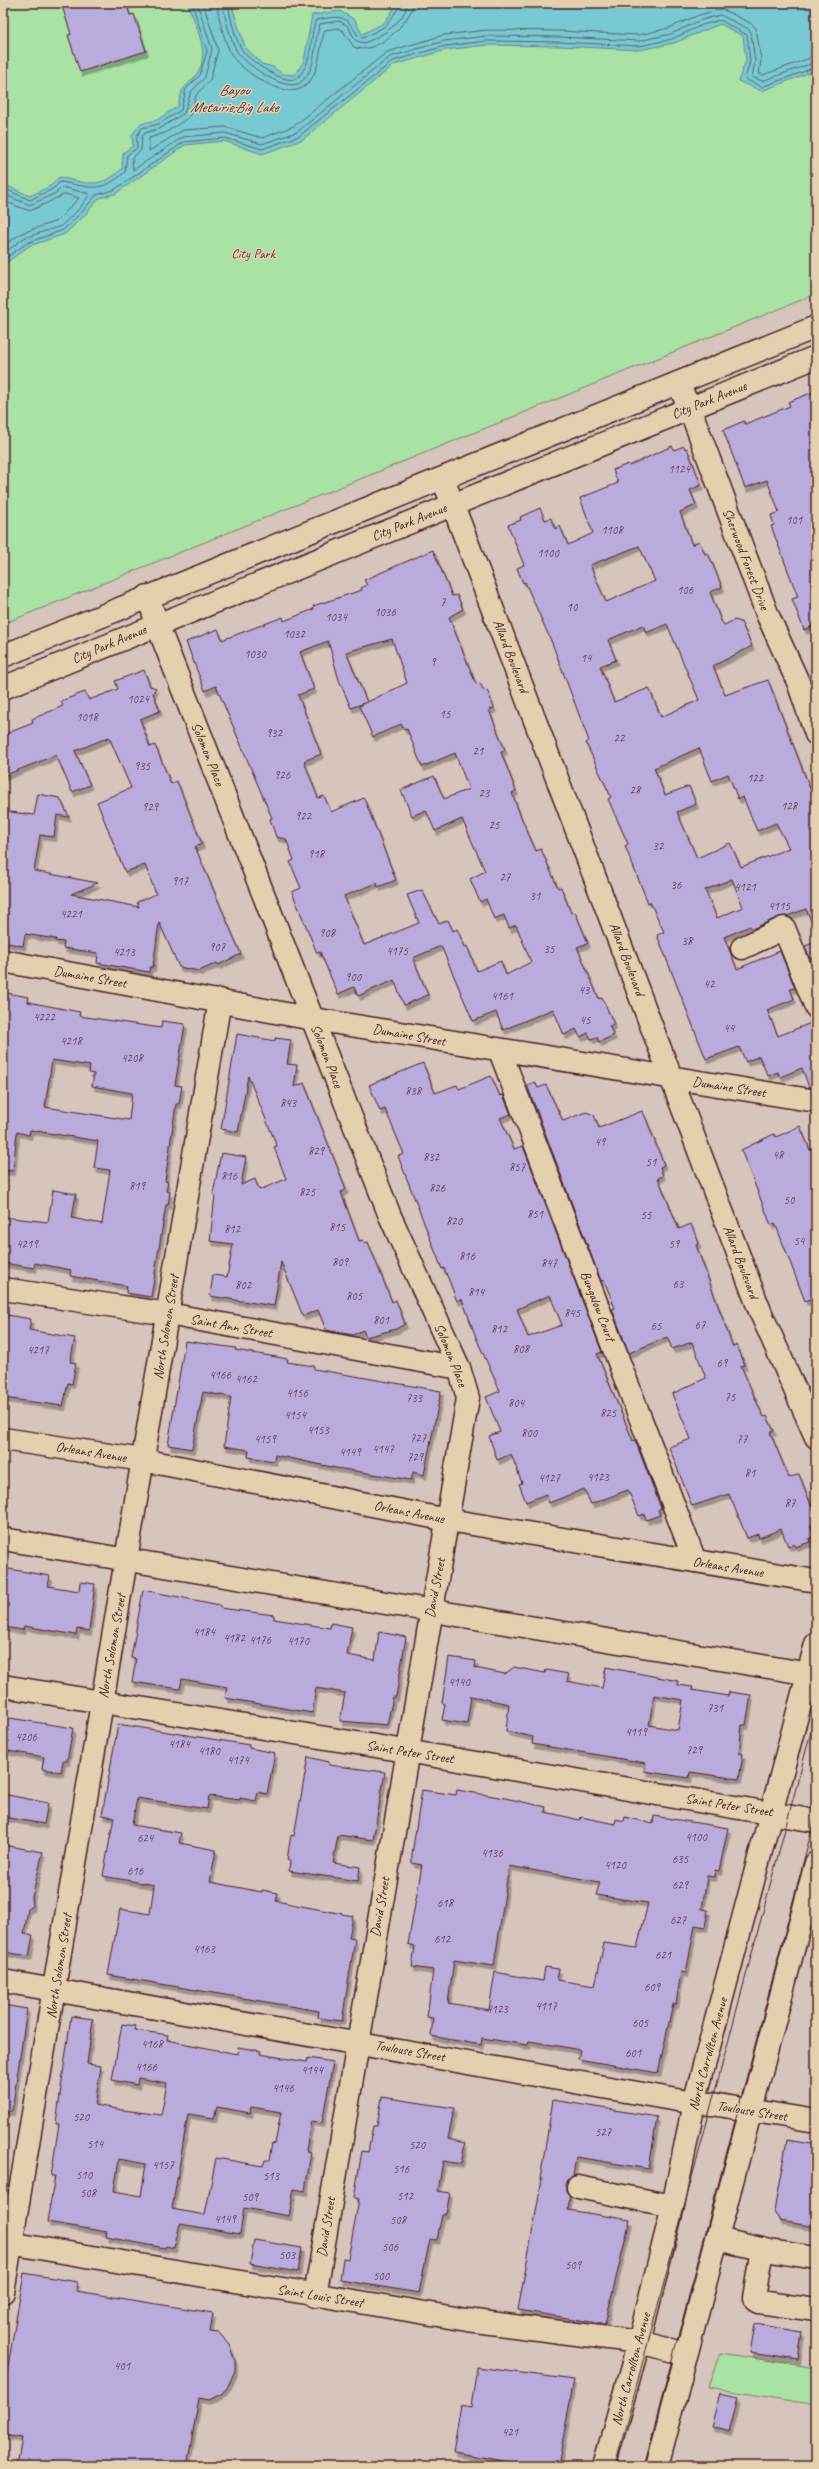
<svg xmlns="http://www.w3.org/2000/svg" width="819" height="2469" viewBox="0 0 819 2469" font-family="Caveat,sans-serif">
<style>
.green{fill:#aae1a4;stroke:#7a8068}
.water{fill:#78c9d2;stroke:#66858f}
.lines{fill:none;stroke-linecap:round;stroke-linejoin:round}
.shore{stroke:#5c636e;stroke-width:1}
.building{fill:#b9acdc;stroke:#4a1f2b;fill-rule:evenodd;filter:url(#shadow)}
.minor-casing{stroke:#4a1f2b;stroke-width:25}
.major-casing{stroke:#4a1f2b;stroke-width:25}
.minor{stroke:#e3d0ae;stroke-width:22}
.major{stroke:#e3d0ae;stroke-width:22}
.tram{stroke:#4a1f2b;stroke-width:1}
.labels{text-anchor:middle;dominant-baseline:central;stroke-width:3;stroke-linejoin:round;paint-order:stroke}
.number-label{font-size:12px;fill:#664257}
.park-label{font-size:14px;fill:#583c3d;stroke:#e3d0ae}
.street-label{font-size:14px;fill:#4a1f2b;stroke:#e3d0ae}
.water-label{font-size:15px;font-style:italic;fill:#513844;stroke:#e3d0ae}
</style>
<defs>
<filter id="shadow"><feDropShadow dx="2.5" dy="4.5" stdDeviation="0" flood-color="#0004"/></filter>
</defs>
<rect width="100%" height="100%" fill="#d6c5bc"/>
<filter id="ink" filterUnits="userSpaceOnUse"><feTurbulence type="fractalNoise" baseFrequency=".025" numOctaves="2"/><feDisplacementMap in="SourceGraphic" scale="8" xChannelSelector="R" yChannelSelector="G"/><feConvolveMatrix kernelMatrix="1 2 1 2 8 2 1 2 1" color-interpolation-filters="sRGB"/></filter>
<g filter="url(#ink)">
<g class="green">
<polygon points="3,3 816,3 816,294 3,624"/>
<polygon points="720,2353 816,2368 816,2405 708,2387"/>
</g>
<path class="water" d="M187,3H231L245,47L262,64L273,67L282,74L295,75L304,61L312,15L340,11L355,20L362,34L384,23L398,3H816V70L762,91L738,81L746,61L743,36L720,24L674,43L640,50L559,46L486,45L446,50L394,65L302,140L262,154L224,141L185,145L115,194L99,198L86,214L65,234L29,246L3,265V184L30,196L52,185L59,177C86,183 99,190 122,169L123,153L133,146L132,135L140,124L157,120L178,106C183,84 183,91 196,75C212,55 195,23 187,3Z"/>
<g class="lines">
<g class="shore">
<polyline points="197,3 212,49 205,77 191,92 184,113 161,128 145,133 142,137 141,150 132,158 133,170 183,137 225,133 262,144 297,132 390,57 444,41 487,36 560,37 639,41 671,34 701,20 720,15 747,28 751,32 755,62 752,77 762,81 816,62"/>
<polyline points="203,3 218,50 210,80 196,95 192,111 188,118 165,133 149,138 149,151 183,130 225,127 262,138 294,126 387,52 444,35 487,30 560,31 639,35 669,28 699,15 722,9 750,23 756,28 761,60 759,74 763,75 816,56"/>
<path d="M217,3C217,14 226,46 232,56C242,71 287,102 305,86C322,71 318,49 325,30L338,28L343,31L354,47C373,57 412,23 413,3"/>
<path d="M223,3C223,13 232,45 238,53C247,65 287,94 301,82C318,68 313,43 320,24L339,21L348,26L356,41L364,43C380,37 406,22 407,3"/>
<path d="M228,3C229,13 236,42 242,50C248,60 288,88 298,77C314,61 309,38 316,20C340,16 345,13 358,36L363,38L386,26L402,3"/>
<path d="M3,188L30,200L54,188L60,182C89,186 100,195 125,172L127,155L137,148V136L142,128L159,124L181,110L186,89L200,75L207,51L192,3"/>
<polyline points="3,194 30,205 56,193 62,187 90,194 80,208 61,226 24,238 3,254"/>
<polyline points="3,201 30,211 65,194 79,198 57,221 22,233 3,246"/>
<polyline points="3,260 27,243 63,230 83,211 96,195 114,190 184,142 225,138 262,149 299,136 393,61 445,46 486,41 559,42 640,46 672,39 702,25 720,20 747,35 750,61 745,79 762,87 816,67"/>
</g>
</g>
<g class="building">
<polygon points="61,3 126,3 130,15 134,14 146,51 80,72 68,35 71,34"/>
<polygon points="816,391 816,625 804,630 792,599 798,597 771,526 774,525 771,515 779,512 767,480 745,488 723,430 744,421 745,424 790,406 788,402"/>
<path d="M672,446L674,450L684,446L685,449L687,448L701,485L690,490L696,505L680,512L692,545L699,541L705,554L708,553L722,587L710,592L721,621L724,625L735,620L741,622L752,646L713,666L725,695L768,680L816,804V932L806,909L787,916L779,917L752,929L750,926L724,937L737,969L780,951L795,988L790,989L794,999L767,1010L778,1036L816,1021V1088L809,1087L802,1068L780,1077L778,1072L768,1076L759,1056L746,1062L739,1047L706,1059L657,935L664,932L650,902L648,903L625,846L628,844L608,799L611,797L586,743L589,741L552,643L525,582L523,583L517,568L524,565L508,525L521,520L520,517L540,508L545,520L551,518L555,529L560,526L568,545L593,533L580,498L618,483L613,470L628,464L629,466ZM639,546L655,581L606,602L590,565ZM667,624L699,700L661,717L649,688L614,702L600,666L616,660L608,640L643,625L646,633ZM699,748L712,781L728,774L738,799L743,797L757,831L776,823L789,848L741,867L730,843L697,858L677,812L696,804L689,786L665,795L654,768ZM732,879L743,907L717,918L705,890Z"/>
<path d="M433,550L452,596L457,595L463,609L449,617L476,684L480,683L484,691L487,690L494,708L489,710L505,750L501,752L516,791L512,793L521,817L536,851L541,849L558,888L561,887L571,913L575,912L588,943L577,947L599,999L602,998L614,1024L609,1026L614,1035L599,1042L597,1037L591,1039L588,1033L580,1037L576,1029L564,1035L553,1009L503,1030L496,1012L473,1021L441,946L413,958L428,995L404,1005L394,980L358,996L354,987L338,994L320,952L317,953L292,892L301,888L290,862L294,860L286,839L276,837L270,819L272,818L216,686L205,691L186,642L218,629L222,640L283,617L284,621L314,609L313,606L362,590L361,588L367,585L364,580ZM392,639L407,683L359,706L373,737L401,724L404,730L407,729L422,767L455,753L469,789L444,799L434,776L401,790L412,816L426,810L435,831L462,819L485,871L470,879L480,902L486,899L494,919L504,915L509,928L516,925L531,962L506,975L501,961L477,971L467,946L465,947L457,929L453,931L448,920L439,924L422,890L407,895L419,923L364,945L344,896L377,883L378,887L396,880L364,798L331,812L324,796L318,798L304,761L321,754L298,695L314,689L300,652L328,641L339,680L351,708L367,702L346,652Z"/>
<polygon points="144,670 150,686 156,688 153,693 160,711 140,719 150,747 155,745 171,784 177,781 202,844 195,847 241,954 218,965 217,963 199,971 179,967 159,922 153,967 150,967 149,972 97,963 98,953 63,948 64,942 55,941 56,939 25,934 23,946 3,942 3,811 34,815 38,794 60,798 69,817 57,815 54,837 40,835 34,871 98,883 71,894 139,907 137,902 156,894 145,865 125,872 97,802 131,788 109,737 75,751 90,785 72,792 56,755 3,776 3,735 33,723 32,719 63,706 61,701 85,692 89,700 118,689 115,681"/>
<polygon points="816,942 816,974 805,946"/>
<path d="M6,993L29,997L28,1002L80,1012L79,1016L161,1028L162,1021L185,1024L175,1085L182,1086L179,1104H176L165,1181L168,1182L166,1191L170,1192L168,1205H166L151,1297L126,1293L127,1286L70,1276L71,1270L35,1263L34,1268L3,1263V1217L48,1222L53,1190L76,1194L72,1218L102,1224L110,1170L94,1168L98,1141L30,1130L29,1135L17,1132L13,1171L3,1170V1076L6,1061H3V1010ZM52,1060L90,1066L89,1073L94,1074L92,1086L132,1093L129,1120L45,1107Z"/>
<polygon points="237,1034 275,1041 275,1038 291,1040 287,1064 297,1065 294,1087 304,1083 346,1189 341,1192 359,1241 363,1240 365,1243 368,1242 392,1302 396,1300 405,1324 396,1329 366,1337 363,1330 353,1335 326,1330 318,1310 303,1316 281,1262 274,1306 210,1296 213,1275 227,1277 233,1244 210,1241 215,1195 213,1194 221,1153 246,1157 241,1185 255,1179 259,1190 286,1179 274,1147 277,1146 248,1076 238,1132 221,1129"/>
<path d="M423,1063L435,1093L457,1085L459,1089L491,1076L500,1096L503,1095L511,1114L500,1118L514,1149L523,1146L602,1352L597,1354L633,1441L635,1440L661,1508L658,1510L660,1515L646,1520L644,1514L639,1516L628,1490L591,1504L584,1489L549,1503L546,1494L526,1502L519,1484L522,1483L511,1454L497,1460L489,1436L500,1432L486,1397L500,1391L477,1340L462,1299L457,1301L444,1268L442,1269L398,1156L404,1154L385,1109L380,1111L369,1085ZM550,1295L562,1325L528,1337L517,1309Z"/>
<polygon points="535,1082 538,1088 546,1085 563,1121 586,1112 594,1115 599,1128 642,1111 645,1116 664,1165 660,1167 663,1176 658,1178 679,1229 691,1224 699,1243 696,1245 733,1347 737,1345 745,1365 741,1366 762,1414 764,1417 767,1416 774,1431 770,1432 789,1478 799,1474 816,1518 816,1524 810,1526 814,1536 809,1539 810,1542 795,1547 794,1544 788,1546 781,1529 759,1538 758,1534 747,1538 729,1494 692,1506 669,1447 691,1439 672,1394 706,1378 692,1342 672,1349 667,1337 629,1353 612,1309 615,1308 604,1280 601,1281 527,1085"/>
<polygon points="800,1126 810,1150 816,1147 816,1296 805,1301 775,1223 771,1225 741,1150 774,1134 776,1137"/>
<polygon points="7,1315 31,1319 29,1330 75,1338 70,1362 76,1363 72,1384 68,1383 63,1406 3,1398 3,1326 5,1326"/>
<polygon points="185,1341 236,1348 235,1350 288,1359 287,1362 314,1366 314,1369 441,1391 424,1475 413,1472 411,1480 336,1468 275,1455 274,1461 248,1457 249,1450 224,1446 231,1397 203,1392 192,1449 168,1445"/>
<polygon points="3,1568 50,1576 48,1586 79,1591 80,1582 95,1584 89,1631 77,1629 76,1635 24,1626 23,1630 3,1627"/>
<polygon points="143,1590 220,1605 220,1608 274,1615 274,1619 330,1628 331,1623 352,1627 347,1655 375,1660 379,1632 406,1637 396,1697 393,1697 387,1725 340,1721 345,1693 316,1688 312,1713 225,1698 227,1687 182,1679 180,1689 132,1682 136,1659 131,1658"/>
<path d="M449,1657L476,1661L475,1668L505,1674L514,1667L545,1673L546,1670L569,1674L567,1681L602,1688L606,1667L678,1681V1685L693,1687L692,1690L728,1696L729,1692L751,1695L746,1725H742L739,1753L743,1754L739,1779L690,1772L689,1778L644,1771L646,1763L532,1744L533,1737L506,1731L509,1704L471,1696L467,1724L442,1720L445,1704L442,1703ZM654,1695L683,1700L678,1730L649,1725Z"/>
<polygon points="3,1717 73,1728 67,1761 63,1761 61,1772 42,1769 44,1757 3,1750"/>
<polygon points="118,1724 249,1745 249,1748 275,1753 267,1794 258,1792 256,1801 240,1798 240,1800 209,1796 207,1809 137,1798 132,1825 181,1833 179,1843 216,1850 210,1882 262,1892 262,1890 278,1893 276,1901 353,1916 349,1938 355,1939 342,2021 318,2018 319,2011 108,1975 120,1909 150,1914 154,1885 103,1876 114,1817 102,1815"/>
<polygon points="308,1757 329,1762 329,1765 385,1772 373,1840 338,1835 333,1863 360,1867 358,1881 289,1871 290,1861 287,1860 291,1835 294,1836"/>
<path d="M422,1790L456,1795L457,1790L505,1798L546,1807L545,1812L580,1820L581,1817L615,1824L616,1819L624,1821L625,1817L653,1824L654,1816L728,1828L719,1871L715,1870L714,1877L707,1876L702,1909L708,1910L705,1927L695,1925L686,1973L681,1972L676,2004H673L658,2073L578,2059L580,2050L547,2044L529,2041L528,2045L482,2038L481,2045L431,2036L433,2018L427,2017L433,1970L412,1967L415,1946L408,1944L422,1865L412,1863V1854ZM509,1866L600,1882L596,1895L648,1903L637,1948L604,1943L595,1986L557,1980L559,1969L545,1967L543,1981L495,1972L489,2010L448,2003L454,1960L494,1966Z"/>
<polygon points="3,1794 48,1803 44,1824 3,1817"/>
<polygon points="3,1845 43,1852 32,1897 33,1906 28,1909 24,1934 33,1935 29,1956 3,1952"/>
<polygon points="3,2005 27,2009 12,2111 3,2111"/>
<path d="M71,2016L93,2019L87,2064L101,2066L95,2105L123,2110L161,2115L167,2083L138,2078L137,2085L112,2080L122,2024L136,2026L135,2030L168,2035L167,2040L237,2054L238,2047L261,2051L260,2054L307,2062L308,2058L333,2062L322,2123L311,2121L306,2151L311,2152L305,2191L294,2189L289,2216L244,2208L240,2234L180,2224L174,2248L166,2246L165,2248L106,2237L107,2232L47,2222L55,2176H51L59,2124H56ZM217,2107L250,2113L251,2107L281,2112L275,2144L272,2143L269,2160H265L263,2166L216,2158L205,2215L172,2209L188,2114L214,2118ZM119,2159L146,2164L141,2196L114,2191Z"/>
<polygon points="382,2097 454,2108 448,2139 465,2143 461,2164 443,2161 438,2191 450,2193 446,2214 442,2214 437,2240 430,2239 419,2293 340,2280 343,2258 348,2259 359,2199 354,2198 362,2151 368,2152 373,2126 377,2126"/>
<polygon points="553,2100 657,2117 649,2169 576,2157 573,2176 566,2184 566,2191 570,2196 568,2210 630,2220 605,2324 518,2310 542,2179 540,2179"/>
<polygon points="787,2140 816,2145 816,2227 780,2221 774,2211"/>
<polygon points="254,2240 302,2248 298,2272 250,2264"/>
<polygon points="24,2273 77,2282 76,2291 213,2313 210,2332 219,2333 229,2344 235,2361 235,2371 227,2388 221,2394 209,2400 199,2398 187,2466 17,2466 22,2438 3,2435 3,2395"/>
<polygon points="755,2324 802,2332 798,2360 750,2353"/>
<polygon points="477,2367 574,2380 558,2466 532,2466 453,2452 461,2405 471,2407"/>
<polygon points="720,2393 738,2397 729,2432 711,2427"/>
</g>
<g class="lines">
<g class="minor-casing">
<g id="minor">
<polyline points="678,383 690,409 768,616 798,682 816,734"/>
<polyline points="443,479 760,1311 816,1437"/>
<polyline points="148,596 157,624 390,1216 459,1368 468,1398 315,2296"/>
<polyline points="742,948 784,928 816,1007"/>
<polyline points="3,961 313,1019 816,1101"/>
<polyline points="500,1051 695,1561"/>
<polyline points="3,1289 168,1314 459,1368"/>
<polyline points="3,1439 143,1460 448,1520 816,1581"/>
<polyline points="3,1539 816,1675"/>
<polyline points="3,1686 406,1751 816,1821"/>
<polyline points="3,1981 694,2103 712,2104 816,2121"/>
<polyline points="578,2187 673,2206"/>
<polyline points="717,2239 770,2251 816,2258"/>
<polyline points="3,2242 467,2320 639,2342"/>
<polyline points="762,2249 754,2298 759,2302 816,2310"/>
<polyline points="3,2292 220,1000"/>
</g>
</g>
<g class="major-casing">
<g id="major">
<polyline points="3,656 816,327"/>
<polyline points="3,688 816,357"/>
<polyline points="639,2342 686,2354"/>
<polyline points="604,2466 639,2342 673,2206 694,2103 816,1644"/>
<polyline points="657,2466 816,1863"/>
</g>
</g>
<use href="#minor" class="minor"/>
<use href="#major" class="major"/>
<g class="tram">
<polyline points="615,2466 816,1713"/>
<polyline points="644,2466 816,1814"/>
</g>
</g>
</g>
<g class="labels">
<g class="number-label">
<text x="679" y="469">1124</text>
<text x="794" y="520">101</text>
<text x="612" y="530">1108</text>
<text x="548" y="553">1100</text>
<text x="685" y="590">106</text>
<text x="443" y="602">7</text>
<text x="572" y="607">10</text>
<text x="385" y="612">1036</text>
<text x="336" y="617">1034</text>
<text x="294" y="634">1032</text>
<text x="255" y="654">1030</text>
<text x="586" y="658">14</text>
<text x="433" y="662">9</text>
<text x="138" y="699">1024</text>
<text x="445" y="714">15</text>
<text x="87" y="717">1018</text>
<text x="274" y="733">932</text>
<text x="619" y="738">22</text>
<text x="478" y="751">21</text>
<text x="142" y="766">935</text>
<text x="282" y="775">926</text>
<text x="755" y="778">122</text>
<text x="635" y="790">28</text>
<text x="484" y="793">23</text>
<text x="789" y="806">128</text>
<text x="150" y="807">929</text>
<text x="303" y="816">922</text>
<text x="494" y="825">25</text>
<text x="658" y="846">32</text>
<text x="316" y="854">918</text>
<text x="505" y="877">27</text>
<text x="180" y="881">917</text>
<text x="676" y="885">36</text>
<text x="745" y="887">4121</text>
<text x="535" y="896">31</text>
<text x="779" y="906">4115</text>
<text x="71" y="914">4221</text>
<text x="327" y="933">908</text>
<text x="687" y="941">38</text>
<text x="217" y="947">907</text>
<text x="549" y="949">35</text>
<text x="397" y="951">4175</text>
<text x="124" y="952">4213</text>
<text x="353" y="977">900</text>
<text x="709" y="984">42</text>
<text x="584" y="990">43</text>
<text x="502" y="996">4161</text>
<text x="44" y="1017">4222</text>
<text x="585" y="1020">45</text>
<text x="729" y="1028">44</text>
<text x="71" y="1041">4218</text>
<text x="132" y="1058">4208</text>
<text x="413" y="1091">838</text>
<text x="288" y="1103">843</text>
<text x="600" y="1142">49</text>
<text x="316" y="1151">829</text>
<text x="778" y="1155">48</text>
<text x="431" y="1157">832</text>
<text x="651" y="1162">51</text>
<text x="517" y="1167">857</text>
<text x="229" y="1176">816</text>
<text x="137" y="1186">819</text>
<text x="437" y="1188">826</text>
<text x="307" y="1192">825</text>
<text x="789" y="1200">50</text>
<text x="535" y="1214">851</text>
<text x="646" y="1215">55</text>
<text x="454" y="1221">820</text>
<text x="337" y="1227">815</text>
<text x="232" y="1229">812</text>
<text x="799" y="1241">54</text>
<text x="27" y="1244">4219</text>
<text x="674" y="1244">59</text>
<text x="467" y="1256">816</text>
<text x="340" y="1262">809</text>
<text x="549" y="1263">847</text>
<text x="678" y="1284">63</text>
<text x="243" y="1285">802</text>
<text x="476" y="1292">814</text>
<text x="354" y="1296">805</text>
<text x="572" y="1313">845</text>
<text x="381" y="1320">801</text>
<text x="700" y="1325">67</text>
<text x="656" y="1326">65</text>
<text x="499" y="1329">812</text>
<text x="521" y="1349">808</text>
<text x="38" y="1350">4217</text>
<text x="722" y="1363">69</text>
<text x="220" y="1375">4166</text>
<text x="246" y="1379">4162</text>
<text x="297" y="1393">4156</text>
<text x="730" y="1397">75</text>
<text x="414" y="1398">733</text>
<text x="516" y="1403">804</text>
<text x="608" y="1413">825</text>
<text x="295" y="1415">4154</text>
<text x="318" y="1430">4153</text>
<text x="529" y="1433">800</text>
<text x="418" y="1438">727</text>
<text x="265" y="1439">4159</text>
<text x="742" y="1439">77</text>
<text x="383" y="1449">4147</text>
<text x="350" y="1452">4149</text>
<text x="415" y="1457">729</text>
<text x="750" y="1473">81</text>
<text x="598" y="1477">4123</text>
<text x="549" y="1478">4127</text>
<text x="790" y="1503">87</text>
<text x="204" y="1632">4184</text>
<text x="234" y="1638">4182</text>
<text x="260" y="1640">4176</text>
<text x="298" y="1641">4170</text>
<text x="459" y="1682">4140</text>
<text x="715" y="1708">731</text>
<text x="636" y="1732">4119</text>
<text x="26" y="1737">4206</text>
<text x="179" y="1744">4184</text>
<text x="694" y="1750">729</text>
<text x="209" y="1751">4180</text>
<text x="238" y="1760">4174</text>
<text x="696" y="1837">4100</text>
<text x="145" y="1838">624</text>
<text x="492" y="1853">4136</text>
<text x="680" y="1859">635</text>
<text x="615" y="1865">4120</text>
<text x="135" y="1871">616</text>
<text x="680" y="1885">629</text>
<text x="445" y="1903">618</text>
<text x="678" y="1920">627</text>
<text x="442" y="1939">612</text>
<text x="204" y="1949">4163</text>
<text x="663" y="1955">621</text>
<text x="652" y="1987">609</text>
<text x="546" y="2006">4117</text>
<text x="497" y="2009">4123</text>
<text x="640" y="2023">605</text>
<text x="152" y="2044">4168</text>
<text x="633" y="2053">601</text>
<text x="146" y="2067">4166</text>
<text x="312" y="2070">4144</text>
<text x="283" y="2088">4146</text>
<text x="81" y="2117">520</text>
<text x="603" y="2132">527</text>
<text x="95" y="2144">514</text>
<text x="417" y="2145">520</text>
<text x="163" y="2165">4157</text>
<text x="401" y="2169">516</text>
<text x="84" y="2175">510</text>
<text x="271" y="2176">513</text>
<text x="88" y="2193">508</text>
<text x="405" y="2196">512</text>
<text x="250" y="2197">509</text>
<text x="225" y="2219">4149</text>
<text x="398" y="2220">508</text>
<text x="390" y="2247">506</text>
<text x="287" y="2255">503</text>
<text x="573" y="2265">509</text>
<text x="381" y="2276">500</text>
<text x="122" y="2366">401</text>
<text x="510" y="2432">421</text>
</g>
<g class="park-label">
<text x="253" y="253">City Park</text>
</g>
<g class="street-label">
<text transform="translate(709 400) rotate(-22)">City Park Avenue</text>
<text transform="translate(409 522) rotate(-22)">City Park Avenue</text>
<text transform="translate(746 559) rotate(69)">Sherwood Forest Drive</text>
<text transform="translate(109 644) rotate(-23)">City Park Avenue</text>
<text transform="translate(511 656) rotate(69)">Allard Boulevard</text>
<text transform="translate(208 754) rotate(68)">Solomon Place</text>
<text transform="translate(627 959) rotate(69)">Allard Boulevard</text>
<text transform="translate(90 977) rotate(10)">Dumaine Street</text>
<text transform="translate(409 1035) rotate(10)">Dumaine Street</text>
<text transform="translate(327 1056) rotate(69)">Solomon Place</text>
<text transform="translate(729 1087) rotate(9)">Dumaine Street</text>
<text transform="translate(741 1262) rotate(69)">Allard Boulevard</text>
<text transform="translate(598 1306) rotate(69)">Bungalow Court</text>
<text transform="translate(231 1326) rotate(10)">Saint Ann Street</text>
<text transform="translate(166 1327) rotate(-81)">North Solomon Street</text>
<text transform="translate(451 1355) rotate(68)">Solomon Place</text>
<text transform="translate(91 1452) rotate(9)">Orleans Avenue</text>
<text transform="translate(409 1512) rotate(11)">Orleans Avenue</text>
<text transform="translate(728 1567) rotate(9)">Orleans Avenue</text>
<text transform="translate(435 1588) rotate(-79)">David Street</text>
<text transform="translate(112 1646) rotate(-80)">North Solomon Street</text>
<text transform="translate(410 1752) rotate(9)">Saint Peter Street</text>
<text transform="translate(729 1805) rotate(9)">Saint Peter Street</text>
<text transform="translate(380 1907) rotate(-80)">David Street</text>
<text transform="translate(59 1966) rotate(-81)">North Solomon Street</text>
<text transform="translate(410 2051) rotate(10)">Toulouse Street</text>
<text transform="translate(708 2054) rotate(-75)">North Carrollton Avenue</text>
<text transform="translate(752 2111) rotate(9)">Toulouse Street</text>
<text transform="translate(326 2227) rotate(-81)">David Street</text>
<text transform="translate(320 2296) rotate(9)">Saint Louis Street</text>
<text transform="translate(631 2369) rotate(-75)">North Carrollton Avenue</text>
</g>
<g class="water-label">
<text x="234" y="90">Bayou<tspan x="234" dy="17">Metairie;Big Lake</tspan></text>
</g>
</g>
<rect width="819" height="2469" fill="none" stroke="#e3d0ae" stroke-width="16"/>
<rect x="8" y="8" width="803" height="2453" fill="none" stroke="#4a1f2b" stroke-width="1.5" filter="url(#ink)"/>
</svg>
